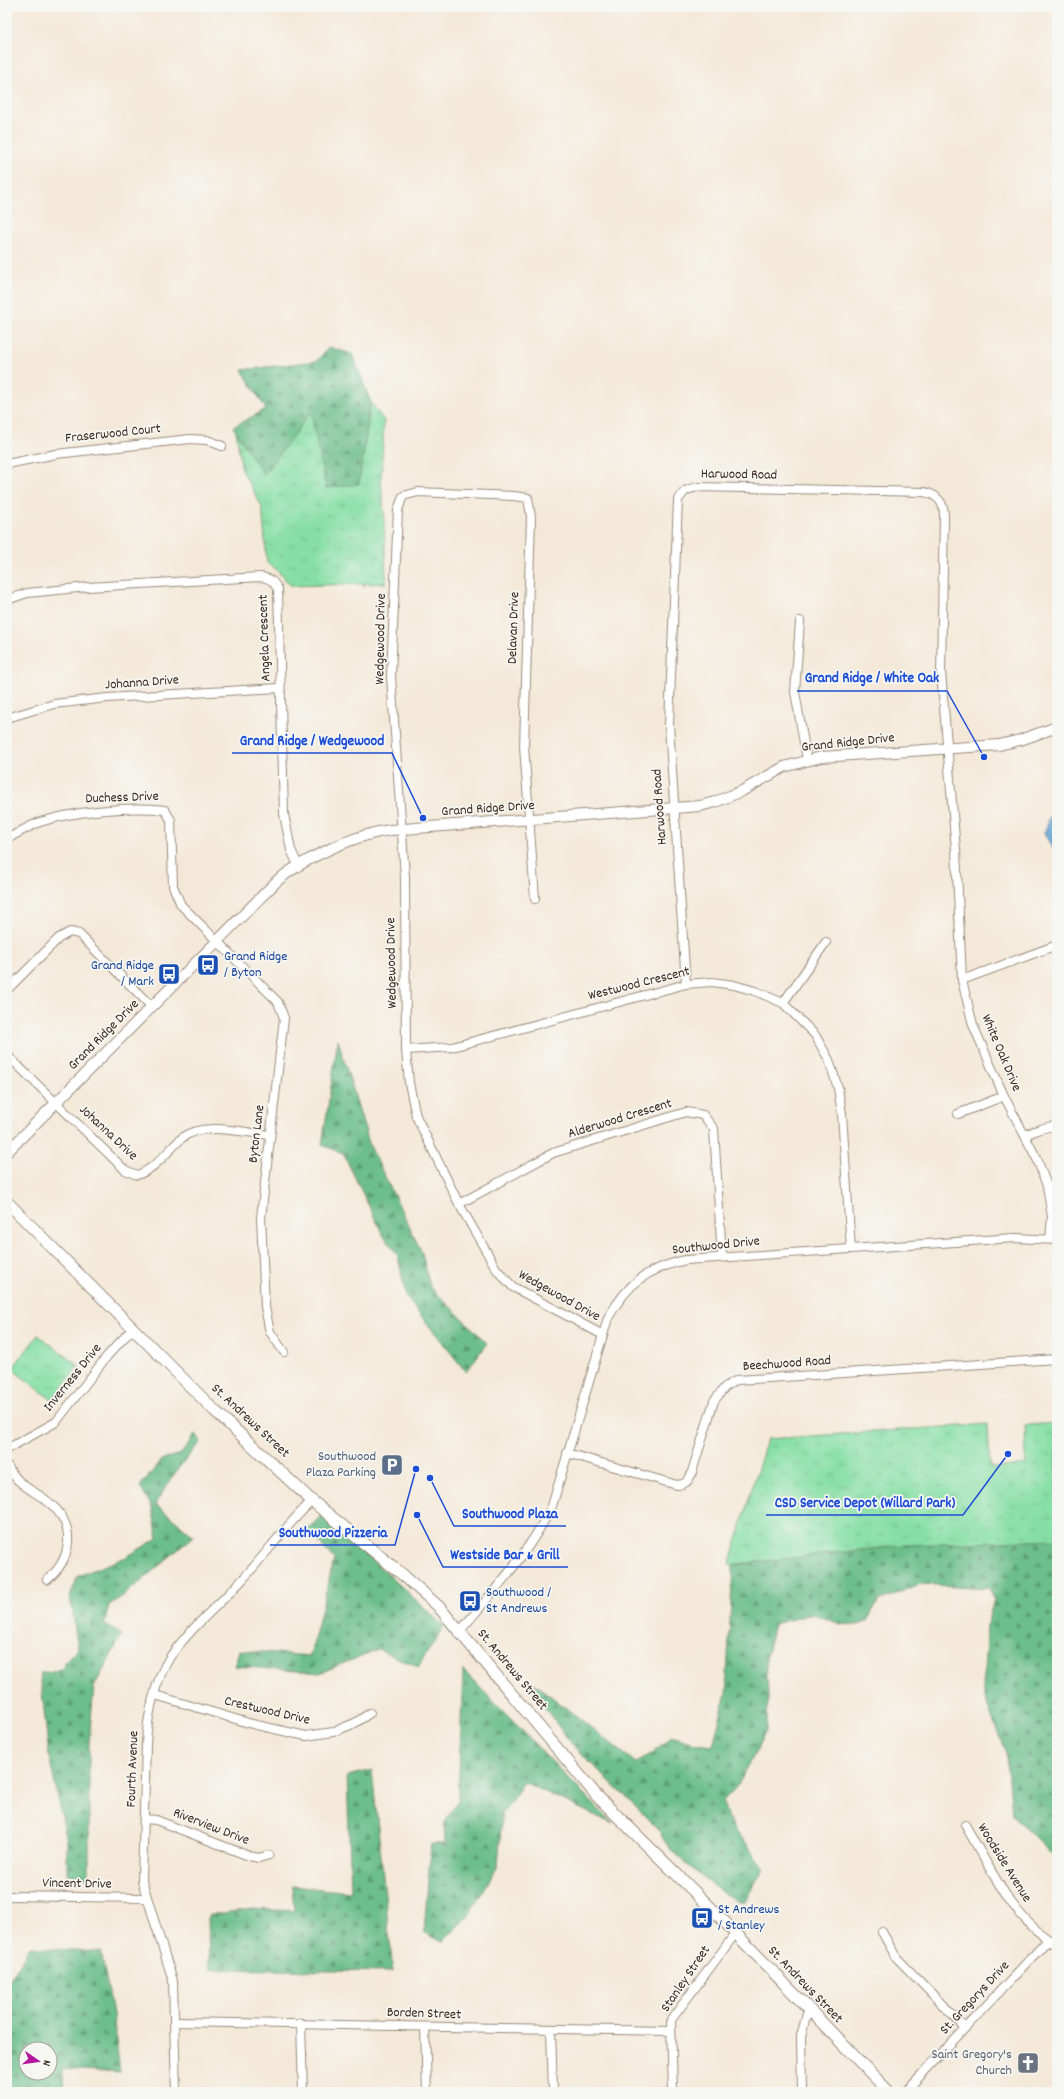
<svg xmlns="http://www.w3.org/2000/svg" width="1064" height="2099" viewBox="0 0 1064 2099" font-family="Dekko,sans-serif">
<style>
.forest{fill:url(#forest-firs);stroke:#547454;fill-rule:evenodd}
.park{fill:url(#park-tufts);stroke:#608461}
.water{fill:#5ca0d1;stroke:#4c6578}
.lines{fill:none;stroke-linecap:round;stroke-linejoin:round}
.minor-casing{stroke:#988a7b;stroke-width:10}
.tertiary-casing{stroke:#988a7b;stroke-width:12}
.secondary-casing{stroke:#988a7b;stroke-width:13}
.minor{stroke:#fff;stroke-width:8}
.tertiary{stroke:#fff;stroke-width:10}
.secondary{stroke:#fff;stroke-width:11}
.labels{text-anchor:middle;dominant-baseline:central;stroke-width:3.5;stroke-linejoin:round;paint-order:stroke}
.street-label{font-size:14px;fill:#3b2a1e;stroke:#f6f6f2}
.transit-label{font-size:14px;fill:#164399;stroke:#f6f6f2;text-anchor:start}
.service-label{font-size:14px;fill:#4e5e75;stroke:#f6f6f2;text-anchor:end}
.worship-label{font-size:14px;fill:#5b616d;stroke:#f6f6f2;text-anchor:end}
.leader{fill:none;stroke:#1d4ed8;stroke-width:1.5}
.callout-dot{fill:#1d4ed8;stroke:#f6f6f2;stroke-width:1.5}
.callout-label{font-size:15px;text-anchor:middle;font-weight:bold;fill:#1d4ed8;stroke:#f6f6f2;stroke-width:3.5;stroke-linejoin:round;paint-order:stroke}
</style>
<defs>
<pattern id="forest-firs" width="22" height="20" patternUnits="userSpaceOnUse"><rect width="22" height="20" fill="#6cbe8a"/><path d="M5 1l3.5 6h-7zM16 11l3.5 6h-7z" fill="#5a9b70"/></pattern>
<pattern id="park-tufts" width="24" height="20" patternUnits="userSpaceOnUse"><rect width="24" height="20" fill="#86dfa4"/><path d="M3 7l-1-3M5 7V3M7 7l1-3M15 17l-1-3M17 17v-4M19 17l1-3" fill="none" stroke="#75c08d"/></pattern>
</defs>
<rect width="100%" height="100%" fill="#f6f6f2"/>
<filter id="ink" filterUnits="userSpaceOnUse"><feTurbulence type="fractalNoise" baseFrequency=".025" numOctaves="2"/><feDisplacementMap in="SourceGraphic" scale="8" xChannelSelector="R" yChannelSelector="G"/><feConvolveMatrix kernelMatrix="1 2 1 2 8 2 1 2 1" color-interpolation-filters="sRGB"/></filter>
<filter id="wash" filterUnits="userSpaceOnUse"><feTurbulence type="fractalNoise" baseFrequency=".012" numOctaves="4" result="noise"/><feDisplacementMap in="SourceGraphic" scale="16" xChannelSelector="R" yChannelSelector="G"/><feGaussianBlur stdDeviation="0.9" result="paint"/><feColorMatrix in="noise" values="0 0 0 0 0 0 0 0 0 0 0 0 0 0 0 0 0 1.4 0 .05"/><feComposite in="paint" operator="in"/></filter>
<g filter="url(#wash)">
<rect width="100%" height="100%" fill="#f4e9d8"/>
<g class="forest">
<polygon points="329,347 352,354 371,402 359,484 364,587 326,488 311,413 264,475 233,427 266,409 242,370 317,361"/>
<polygon points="338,1040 370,1146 422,1253 430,1287 487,1343 466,1372 406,1297 398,1256 382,1233 343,1153 322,1145"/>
<polygon points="195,1434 201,1441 177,1470 155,1504 194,1536 123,1596 109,1605 104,1624 122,1635 94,1687 89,1742 89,1878 67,1874 67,1841 49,1756 40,1673 62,1670 65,1662 78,1649 70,1596 78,1576 126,1557 158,1538 152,1507 140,1486 163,1459 181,1454"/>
<polygon points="323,1514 444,1626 418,1667 378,1649 320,1673 235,1666 239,1650 310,1656 334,1559 307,1530"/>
<path d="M1057,1540V1859L1012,1815L1007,1756L986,1703L983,1686L987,1625L994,1599L989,1588L920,1584L878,1601L867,1621L859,1625L840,1624L813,1614L774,1624L766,1657L768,1693L767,1731L738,1785L723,1801L728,1819L764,1868L744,1902H738L716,1888L670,1849L658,1829L571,1743L542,1704L534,1683L636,1763C650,1756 660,1747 671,1736L690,1742L713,1745L726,1694L733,1565L905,1545Z"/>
<polygon points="463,1670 613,1824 524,1782 502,1814 498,1866 468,1916 442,1942 424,1932 431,1844 445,1844 444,1824 458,1800"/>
<polygon points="372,1770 393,1972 209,1969 208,1915 253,1909 294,1911 292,1886 351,1892 347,1776"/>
<path d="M30,1947L101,1952L113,2014L120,2072L63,2069L64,2092H7V1984ZM26,2049H50V2073H26Z"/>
</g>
<g class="park">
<polygon points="371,402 384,421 381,482 384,513 386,583 291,586 276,569 267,563 262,507 242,470 236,432 264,475 311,412 326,488 359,484"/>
<polygon points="38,1335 79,1366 52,1400 12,1369"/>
<polygon points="1057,1423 1057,1540 905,1545 729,1565 767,1439 988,1424 990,1468 1026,1465 1025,1425"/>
</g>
<polygon class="water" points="1057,812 1057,849 1054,850 1044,834 1050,816"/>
</g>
<g filter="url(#ink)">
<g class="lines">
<g class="minor-casing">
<g id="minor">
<polyline points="7,464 56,454 190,439 207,440 222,446"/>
<path d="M7,600L27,593L88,587L260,577C270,578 273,581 278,589L284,814L291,850L298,865"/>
<polyline points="800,621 795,692 807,760"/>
<polyline points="7,718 54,704 107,698 280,688"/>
<path d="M7,839C18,833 29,826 40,822C75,811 129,806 165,810L171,820L173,886L181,905L278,1002L284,1018L261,1217L265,1307L270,1332L284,1352"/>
<polyline points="535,899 524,746 531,517 528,498 514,496 418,492 403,496 398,510 391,676 405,877 406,1050 409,1083 416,1116 459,1204 497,1270 513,1287 603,1335"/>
<polyline points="962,980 1057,945"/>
<path d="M686,984L669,725L678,500L685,491L696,487L924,492C938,495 944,502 944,516L941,672L956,850L962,980L973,1025L1004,1096L1037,1159L1047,1186L1052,1217L1050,1239"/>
<polyline points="7,990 59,938 70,932 79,934 152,1007"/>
<polyline points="783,1003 826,942"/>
<polyline points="406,1050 452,1047 686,984 712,982 734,985 755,991 783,1003 815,1035 829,1060 838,1088 842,1114 851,1249"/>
<path d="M7,1055L125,1170L137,1175C157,1168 167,1151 182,1138C203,1121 245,1133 270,1135"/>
<polyline points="958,1114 1004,1096"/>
<polyline points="1025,1135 1040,1129 1057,1125"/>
<polyline points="459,1204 553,1153 686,1112 703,1115 714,1129 722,1257"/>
<polyline points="7,1449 56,1422 108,1355 133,1328"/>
<path d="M567,1453L677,1485C685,1484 688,1482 691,1475L714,1401L725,1387L737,1380L1057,1359"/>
<path d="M7,1465C20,1489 34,1489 52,1505C77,1528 71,1560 47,1580"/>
<path d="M460,1631C493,1592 529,1553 552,1506L608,1318C628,1283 646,1269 686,1260L1015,1238L1057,1240"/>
<polyline points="155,1695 252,1724 306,1736 333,1732 355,1723 370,1713"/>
<polyline points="144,1819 156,1820 249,1856 259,1858 269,1855"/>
<path d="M965,1825C990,1867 1012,1920 1057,1945"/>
<polyline points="7,1896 146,1898"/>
<polyline points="882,1932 896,1957 965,2028"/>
<polyline points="176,2022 671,2031"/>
<polyline points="301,2023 303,2092"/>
<polyline points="425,2027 427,2092"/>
<polyline points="551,2030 553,2092"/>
<path d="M176,2092L173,1981L142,1881L146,1745C147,1717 155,1680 170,1657C190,1628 219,1605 243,1579C267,1553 287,1524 312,1501"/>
<polyline points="673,2092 671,2020 735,1934"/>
<polyline points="802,2092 801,2036 808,2010"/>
<polyline points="905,2092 1048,1940"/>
</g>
</g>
<g class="tertiary-casing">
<path id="tertiary" d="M7,1152L278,880C305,858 356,834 391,830L700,806L715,802L742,791L784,767L821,757L999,745L1020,740L1057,727"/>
</g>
<g class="secondary-casing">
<polyline id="secondary" points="7,1202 215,1411 312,1501 403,1575 438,1606 597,1796 717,1914 889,2092"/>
</g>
<use href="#minor" class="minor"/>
<use href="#tertiary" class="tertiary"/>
<use href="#secondary" class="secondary"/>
</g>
</g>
<defs>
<g id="bus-square" transform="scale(1.15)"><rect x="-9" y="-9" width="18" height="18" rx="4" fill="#1a4fb4" stroke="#f6f6f2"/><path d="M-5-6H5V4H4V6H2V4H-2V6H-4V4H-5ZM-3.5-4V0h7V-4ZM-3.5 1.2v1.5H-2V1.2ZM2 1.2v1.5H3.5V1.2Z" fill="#fff"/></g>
<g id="parking-square" transform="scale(1.15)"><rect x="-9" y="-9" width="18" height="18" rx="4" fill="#5c6f8a" stroke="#f6f6f2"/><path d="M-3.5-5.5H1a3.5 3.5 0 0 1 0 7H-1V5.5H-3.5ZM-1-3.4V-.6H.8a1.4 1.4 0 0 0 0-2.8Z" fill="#fff"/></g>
<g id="church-square" transform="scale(1.15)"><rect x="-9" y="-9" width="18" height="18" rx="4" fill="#6b7280" stroke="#f6f6f2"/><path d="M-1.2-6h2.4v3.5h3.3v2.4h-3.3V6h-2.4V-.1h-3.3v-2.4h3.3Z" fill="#fff"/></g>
</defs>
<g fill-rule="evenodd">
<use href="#bus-square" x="208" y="965"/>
<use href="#bus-square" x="169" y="974"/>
<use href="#parking-square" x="392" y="1465"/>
<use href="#bus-square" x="470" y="1601"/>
<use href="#bus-square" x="702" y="1918"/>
<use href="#church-square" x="1028" y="2063"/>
</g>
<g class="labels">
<g class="street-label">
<text transform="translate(113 434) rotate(-6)">Fraserwood Court</text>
<text transform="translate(739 475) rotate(1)">Harwood Road</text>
<text transform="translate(514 628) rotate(-88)">Delavan Drive</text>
<text transform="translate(265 638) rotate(-92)">Angela Crescent</text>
<text transform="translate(381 639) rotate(-89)">Wedgewood Drive</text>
<text transform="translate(142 683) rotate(-4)">Johanna Drive</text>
<text transform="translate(848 743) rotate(-6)">Grand Ridge Drive</text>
<text transform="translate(122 798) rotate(-2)">Duchess Drive</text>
<text transform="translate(660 807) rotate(-94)">Harwood Road</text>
<text transform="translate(488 809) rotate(-4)">Grand Ridge Drive</text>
<text transform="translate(392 963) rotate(-91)">Wedgewood Drive</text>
<text transform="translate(639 984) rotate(-14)">Westwood Crescent</text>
<text transform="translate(104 1035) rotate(-45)">Grand Ridge Drive</text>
<text transform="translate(1001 1053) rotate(67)">White Oak Drive</text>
<text transform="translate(620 1119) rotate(-17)">Alderwood Crescent</text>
<text transform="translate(108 1133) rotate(43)">Johanna Drive</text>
<text transform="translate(257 1134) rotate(-83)">Byton Lane</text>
<text transform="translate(716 1246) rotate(-6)">Southwood Drive</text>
<text transform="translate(559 1296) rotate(29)">Wedgewood Drive</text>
<text transform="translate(787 1364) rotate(-4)">Beechwood Road</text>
<text transform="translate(73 1378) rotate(-51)">Inverness Drive</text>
<text transform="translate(250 1421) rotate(43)">St. Andrews Street</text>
<text transform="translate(512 1670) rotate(50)">St. Andrews Street</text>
<text transform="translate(267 1711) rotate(13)">Crestwood Drive</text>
<text transform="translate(133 1769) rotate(-88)">Fourth Avenue</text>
<text transform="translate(211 1827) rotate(21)">Riverview Drive</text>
<text transform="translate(1004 1863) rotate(58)">Woodside Avenue</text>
<text transform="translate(77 1884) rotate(1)">Vincent Drive</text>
<text transform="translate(686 1979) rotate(-56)">Stanley Street</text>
<text transform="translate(805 1985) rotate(46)">St. Andrews Street</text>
<text transform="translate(975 1998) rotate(-47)">St. Gregorys Drive</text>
<text transform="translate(424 2014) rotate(2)">Borden Street</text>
</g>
<g class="transit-label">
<text x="224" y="957">Grand Ridge<tspan x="224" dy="16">/ Byton</tspan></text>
<text x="154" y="966" text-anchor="end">Grand Ridge<tspan x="154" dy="16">/ Mark</tspan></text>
<text x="486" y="1593">Southwood /<tspan x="486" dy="16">St Andrews</tspan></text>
<text x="718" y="1910">St Andrews<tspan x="718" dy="16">/ Stanley</tspan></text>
</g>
<g class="service-label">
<text x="376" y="1457">Southwood<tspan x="376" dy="16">Plaza Parking</tspan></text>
</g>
<g class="worship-label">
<text x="1012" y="2055">Saint Gregory's<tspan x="1012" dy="16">Church</tspan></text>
</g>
</g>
<path class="leader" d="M984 757L947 691H797M423 818L392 753H232M1008 1454L963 1515H766M430 1478L454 1526H566M416 1469L395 1545H270M417 1515L443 1567H568"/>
<g class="callout-dot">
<circle cx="984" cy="757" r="4"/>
<circle cx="423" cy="818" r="4"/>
<circle cx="1008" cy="1454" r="4"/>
<circle cx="430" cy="1478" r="4"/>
<circle cx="416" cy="1469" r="4"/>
<circle cx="417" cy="1515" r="4"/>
</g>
<g class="callout-label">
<text x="872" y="682">Grand Ridge / White Oak</text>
<text x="312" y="745">Grand Ridge / Wedgewood</text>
<text x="865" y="1507">CSD Service Depot (Willard Park)</text>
<text x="510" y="1518">Southwood Plaza</text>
<text x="333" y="1537">Southwood Pizzeria</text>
<text x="505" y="1559">Westside Bar &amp; Grill</text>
</g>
<rect width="1064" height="2099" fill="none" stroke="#f6f6f2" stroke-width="24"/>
<g transform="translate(38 2061) rotate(103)"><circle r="19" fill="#f6f6f2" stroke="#aba49d"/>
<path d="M0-3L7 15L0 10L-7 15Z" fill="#b5179e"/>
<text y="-6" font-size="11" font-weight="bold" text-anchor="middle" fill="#3b2a1e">N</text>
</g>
</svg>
